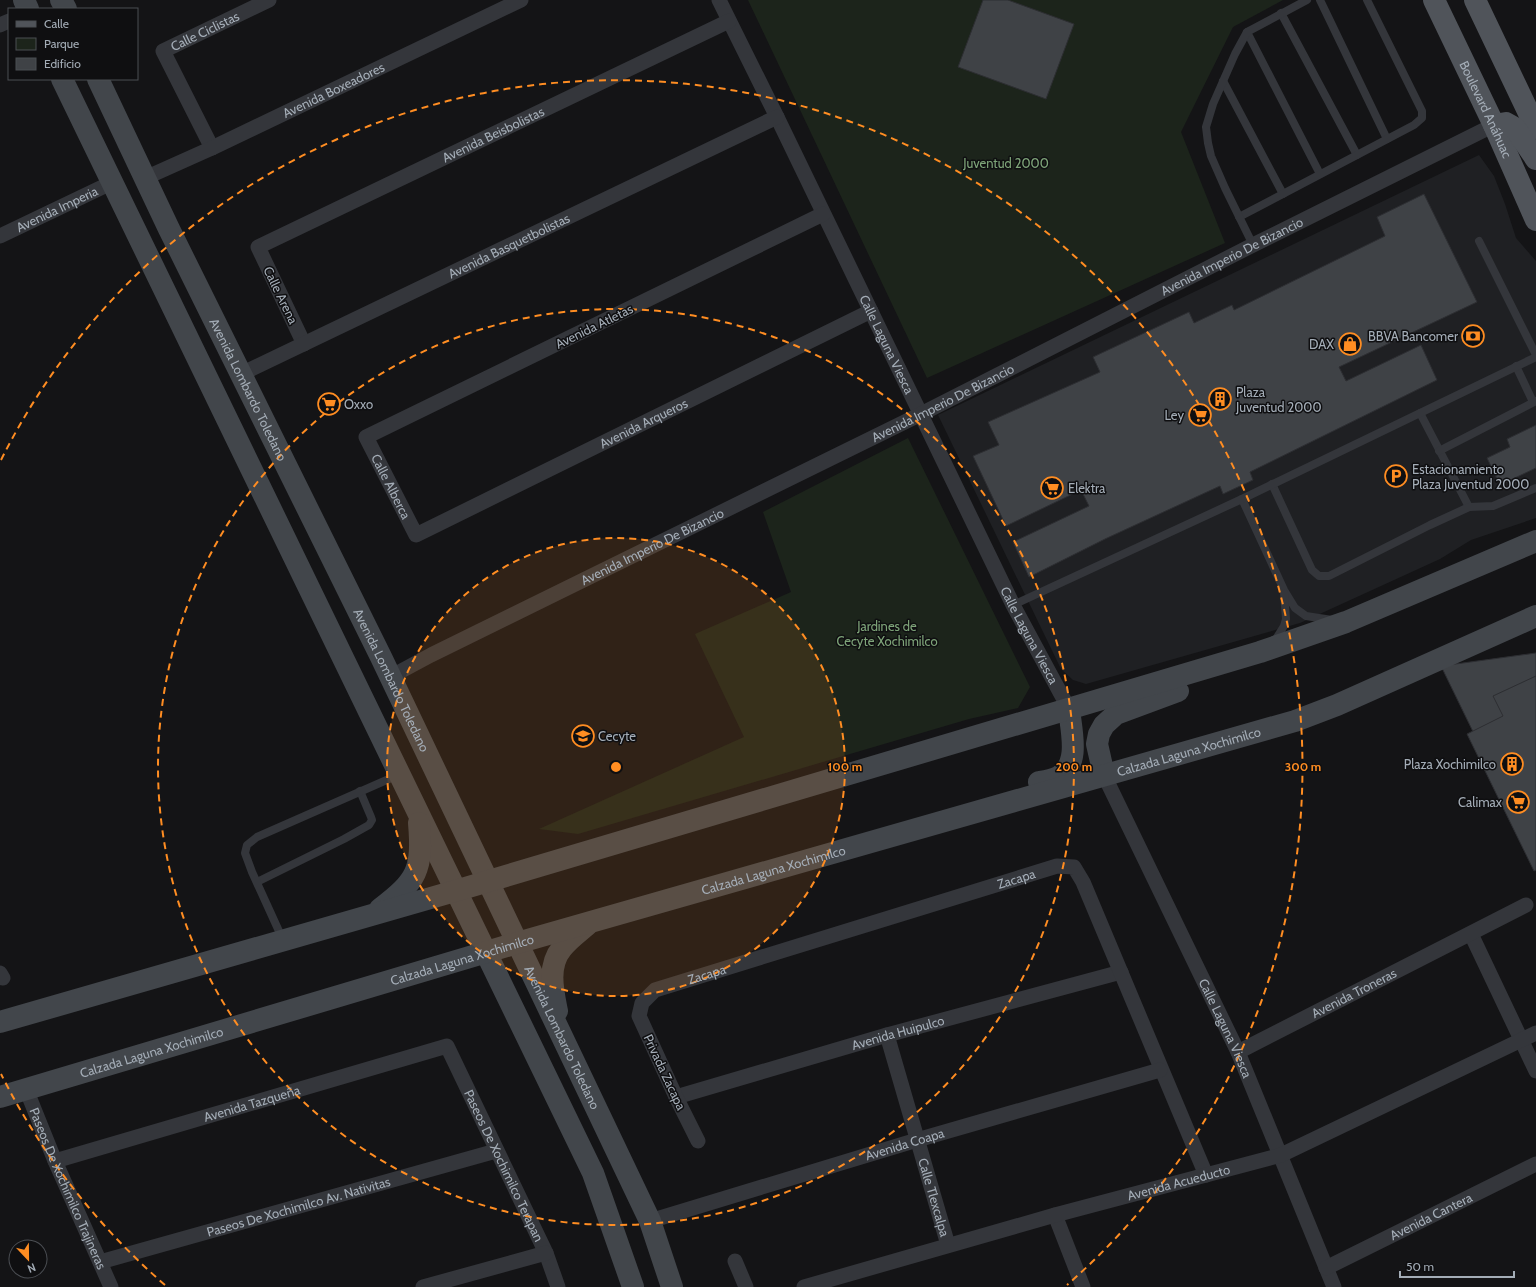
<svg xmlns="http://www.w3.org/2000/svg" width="1536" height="1287" viewBox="0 0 1536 1287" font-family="Cabin,sans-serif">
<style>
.built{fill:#1f2023}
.green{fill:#1c241b}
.building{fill:#3f4246;stroke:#2d2e32}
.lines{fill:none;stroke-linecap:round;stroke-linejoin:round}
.lane{stroke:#34363b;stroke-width:8}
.street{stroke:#34363b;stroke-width:15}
.secondary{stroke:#42464b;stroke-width:22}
.primary{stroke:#50545a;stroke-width:22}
.ring{fill:none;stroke:#ff8d22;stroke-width:2;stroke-dasharray:7 5}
.labels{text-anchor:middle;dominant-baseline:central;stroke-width:3;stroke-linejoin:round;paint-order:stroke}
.street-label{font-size:13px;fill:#a4adb7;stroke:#0f0f11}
.park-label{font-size:13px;fill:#7ea479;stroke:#0f0f11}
.poi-label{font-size:13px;fill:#a4adb7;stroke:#0f0f11;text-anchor:end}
.centre{fill:#ff8d22;stroke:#0f0f11;stroke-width:2}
.ring-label{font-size:12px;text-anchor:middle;font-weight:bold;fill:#ff8d22;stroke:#0f0f11;stroke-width:3;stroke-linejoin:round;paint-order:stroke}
</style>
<rect width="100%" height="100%" fill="#141416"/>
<polygon class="built" points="1479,155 1494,176 1505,204 1516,238 1536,261 1536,518 1471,540 1440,559 1300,623 1086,684 1073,680 1061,669 938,415"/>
<g class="green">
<polygon points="748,0 1283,0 1233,27 1181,132 1225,243 927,378"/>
<polygon points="908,438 1030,687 1018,708 969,719 578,834 539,829 744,737 695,634 791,592 763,512"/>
</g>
<g class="building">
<polygon points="983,0 1008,0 1074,24 1046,99 958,67"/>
<polygon points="1424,194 1477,302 1339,367 1346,381 1421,345 1437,380 1250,472 1253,480 1223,494 1220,486 1105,539 1029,577 1013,542 1089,506 1081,490 1006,526 973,456 999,445 988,422 1100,372 1093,357 1189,312 1194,323 1232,305 1234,310 1385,236 1377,217"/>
<polygon points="1536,425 1536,468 1500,485 1487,458 1510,447 1507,439"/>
<polygon points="1536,653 1536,861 1441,666"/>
<polygon points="1536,676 1536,870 1534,871 1467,734 1503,716 1493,696"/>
</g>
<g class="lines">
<g class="lane">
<polyline points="1320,0 1387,139"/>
<polyline points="1281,13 1357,155"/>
<polyline points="1247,32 1320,174"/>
<polyline points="1223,81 1283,194"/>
<polyline points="1239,217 1414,125 1422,118 1422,111 1367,0"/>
<polyline points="1479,241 1536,355"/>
<polyline points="1253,245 1225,188 1211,156 1208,143 1206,127 1213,104 1235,54 1247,32 1307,0"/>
<polyline points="1516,366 1533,402"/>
<polyline points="1420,413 1469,507"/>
<polyline points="1439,451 1536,401"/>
<polyline points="1272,484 1312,570 1319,576 1329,576 1430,525 1469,507 1493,506 1536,488"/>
<polyline points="1242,499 1284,590 1295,608 1306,616 1332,620"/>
<polyline points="1013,605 1242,499 1536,357"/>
<polyline points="1274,642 1284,626 1286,619 1284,593"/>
<polyline points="257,882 344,839 369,825 372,820 371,817 360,791"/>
<polyline points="283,940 252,872 245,853 247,845 257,837 398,775"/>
</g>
<g class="street">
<path id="s1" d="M719,0L777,117L1013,605L1069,709"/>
<polyline points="0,25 9,21"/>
<path id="s2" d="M212,148L163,51L269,0"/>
<path id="s3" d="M145,178L212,148L521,0"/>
<path id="s4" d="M823,214L366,437L416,535L871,311"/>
<path id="s5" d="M0,236L113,182"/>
<path id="s6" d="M304,344L258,247L729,21"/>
<path id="s7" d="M241,374L777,117"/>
<path id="s8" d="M390,677L431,655L921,414L1253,245L1494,125"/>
<path id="s9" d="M1104,775L1238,1052L1334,1287"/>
<polyline points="1471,934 1536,1071"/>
<polyline points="0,973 3,978"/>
<path id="s10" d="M887,1035L948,1245"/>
<path id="s11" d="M1238,1052L1526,905"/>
<path id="s12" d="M26,1089L55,1161L111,1287"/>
<path id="s13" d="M676,1097L887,1035L1121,972"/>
<path id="s14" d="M698,1141L676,1097L639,1016L642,1003L655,990L1057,866L1074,867L1083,882L1206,1175"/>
<path id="s15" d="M55,1161L447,1046L546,1253L558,1287"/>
<polyline points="1055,1215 1083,1287"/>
<path id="s16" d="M650,1221L917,1140L1160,1070"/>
<polyline points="735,1261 746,1287"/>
<path id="s17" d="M100,1262L496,1151"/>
<path id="s18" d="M1326,1268L1536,1164"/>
<polyline points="423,1287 546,1253"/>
<path id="s19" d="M804,1287L1055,1215L1281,1155L1536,1033"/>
</g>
<g class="secondary">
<polyline points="24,0 28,9"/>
<polyline points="61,0 66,9"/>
<polyline points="62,79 593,1173 633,1287"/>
<path id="s20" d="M98,79L169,229L381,657L650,1221L672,1287"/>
<polyline points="1104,775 1097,744 1099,734 1104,725 1116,714 1178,691"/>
<path d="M1039,782C1045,781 1052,780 1058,777C1081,765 1071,730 1069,709"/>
<path d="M380,909C417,881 423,870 419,823"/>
<path d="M557,1011C553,991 547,966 562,948C569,939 579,932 587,925"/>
<polyline points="0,1022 455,891 1260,652 1346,622 1536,541"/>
<path id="s21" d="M0,1097L517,943L1295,721L1337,705L1536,616"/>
</g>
<g class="primary">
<path id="s22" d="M1434,0L1494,125L1536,220"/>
<polyline points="1475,0 1536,128"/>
<polyline points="1494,125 1506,123 1515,128 1536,159"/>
</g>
</g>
<circle cx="616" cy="767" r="229" fill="#ff8d22" fill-opacity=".12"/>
<g class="ring">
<circle cx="616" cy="767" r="229"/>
<circle cx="616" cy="767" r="458"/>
<path d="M165 1285A687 687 0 0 1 1 1074M1 460A687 687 0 1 1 1067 1285"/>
</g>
<defs>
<g id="bank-ring" transform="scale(1.15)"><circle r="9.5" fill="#0f0f11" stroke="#ff8d22" stroke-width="1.5"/><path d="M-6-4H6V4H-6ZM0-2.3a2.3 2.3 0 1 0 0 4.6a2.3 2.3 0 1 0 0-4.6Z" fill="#ff8d22"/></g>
<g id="shop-ring" transform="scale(1.15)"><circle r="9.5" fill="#0f0f11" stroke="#ff8d22" stroke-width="1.5"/><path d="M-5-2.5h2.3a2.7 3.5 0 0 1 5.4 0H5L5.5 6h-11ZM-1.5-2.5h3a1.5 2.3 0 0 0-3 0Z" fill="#ff8d22"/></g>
<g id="building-ring" transform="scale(1.15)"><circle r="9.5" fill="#0f0f11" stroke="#ff8d22" stroke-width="1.5"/><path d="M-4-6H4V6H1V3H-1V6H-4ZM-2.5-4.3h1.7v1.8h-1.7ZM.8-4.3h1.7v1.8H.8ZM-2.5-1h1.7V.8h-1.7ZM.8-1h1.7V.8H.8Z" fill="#ff8d22"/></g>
<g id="supermarket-ring" transform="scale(1.15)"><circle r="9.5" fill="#0f0f11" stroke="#ff8d22" stroke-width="1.5"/><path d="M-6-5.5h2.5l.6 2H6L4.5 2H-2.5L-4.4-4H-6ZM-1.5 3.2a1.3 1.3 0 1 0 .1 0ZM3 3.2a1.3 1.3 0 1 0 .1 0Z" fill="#ff8d22"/></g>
<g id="parking-ring" transform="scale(1.15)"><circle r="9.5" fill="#0f0f11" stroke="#ff8d22" stroke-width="1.5"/><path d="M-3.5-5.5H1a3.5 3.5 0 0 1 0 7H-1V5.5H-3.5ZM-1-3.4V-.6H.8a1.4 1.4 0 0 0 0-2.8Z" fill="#ff8d22"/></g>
<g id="school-ring" transform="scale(1.15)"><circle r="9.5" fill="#0f0f11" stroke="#ff8d22" stroke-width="1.5"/><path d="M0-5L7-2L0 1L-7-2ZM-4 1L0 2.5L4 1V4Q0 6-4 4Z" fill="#ff8d22"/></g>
</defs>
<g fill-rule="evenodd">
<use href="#bank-ring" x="1473" y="336"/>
<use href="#shop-ring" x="1350" y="344"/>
<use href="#building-ring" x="1220" y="399"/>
<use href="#supermarket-ring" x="329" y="404"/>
<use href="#supermarket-ring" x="1200" y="415"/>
<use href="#parking-ring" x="1396" y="476"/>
<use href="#supermarket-ring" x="1052" y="488"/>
<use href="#school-ring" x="583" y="736"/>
<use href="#building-ring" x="1512" y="764"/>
<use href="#supermarket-ring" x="1518" y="802"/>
</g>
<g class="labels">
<g class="street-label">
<text stroke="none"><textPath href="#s2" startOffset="155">Calle Ciclistas</textPath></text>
<text stroke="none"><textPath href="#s3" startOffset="208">Avenida Boxeadores</textPath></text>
<text stroke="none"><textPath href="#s22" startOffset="121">Boulevard Anáhuac</textPath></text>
<text stroke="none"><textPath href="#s6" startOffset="368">Avenida Beisbolistas</textPath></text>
<text stroke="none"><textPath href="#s5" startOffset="63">Avenida Imperia</textPath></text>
<text stroke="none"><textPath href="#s7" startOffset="297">Avenida Basquetbolistas</textPath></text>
<text stroke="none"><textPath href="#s8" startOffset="941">Avenida Imperio De Bizancio</textPath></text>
<text transform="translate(281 295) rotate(64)">Calle Arena</text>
<text transform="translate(594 326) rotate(-26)">Avenida Atletas</text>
<text stroke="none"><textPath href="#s1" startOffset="383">Calle Laguna Viesca</textPath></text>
<text stroke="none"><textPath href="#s20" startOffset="345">Avenida Lombardo Toledano</textPath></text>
<text stroke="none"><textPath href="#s8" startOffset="617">Avenida Imperio De Bizancio</textPath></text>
<text stroke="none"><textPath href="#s4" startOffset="872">Avenida Arqueros</textPath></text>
<text stroke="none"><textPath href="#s4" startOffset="564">Calle Alberca</textPath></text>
<text stroke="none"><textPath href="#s8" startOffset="293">Avenida Imperio De Bizancio</textPath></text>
<text stroke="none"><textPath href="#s1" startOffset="707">Calle Laguna Viesca</textPath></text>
<text stroke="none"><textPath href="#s20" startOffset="669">Avenida Lombardo Toledano</textPath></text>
<text stroke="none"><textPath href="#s21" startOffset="1238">Calzada Laguna Xochimilco</textPath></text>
<text stroke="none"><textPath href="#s21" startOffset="806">Calzada Laguna Xochimilco</textPath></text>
<text stroke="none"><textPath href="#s14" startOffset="548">Zacapa</textPath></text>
<text stroke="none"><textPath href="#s21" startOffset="482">Calzada Laguna Xochimilco</textPath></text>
<text stroke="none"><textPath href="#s14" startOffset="224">Zacapa</textPath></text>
<text stroke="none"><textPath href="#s11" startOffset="130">Avenida Troneras</textPath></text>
<text stroke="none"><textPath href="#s9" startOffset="281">Calle Laguna Viesca</textPath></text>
<text stroke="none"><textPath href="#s13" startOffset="231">Avenida Huipulco</textPath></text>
<text stroke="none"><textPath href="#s20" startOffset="1065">Avenida Lombardo Toledano</textPath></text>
<text stroke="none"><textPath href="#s21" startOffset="158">Calzada Laguna Xochimilco</textPath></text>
<text transform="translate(665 1072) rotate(65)">Privada Zacapa</text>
<text stroke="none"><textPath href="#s15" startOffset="205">Avenida Tazqueña</textPath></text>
<text stroke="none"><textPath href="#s16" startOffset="266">Avenida Coapa</textPath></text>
<text stroke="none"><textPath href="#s15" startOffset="541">Paseos De Xochimilco Terapan</textPath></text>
<text stroke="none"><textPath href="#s19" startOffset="389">Avenida Acueducto</textPath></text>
<text stroke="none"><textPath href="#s12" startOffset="108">Paseos De Xochimilco Trajineras</textPath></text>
<text stroke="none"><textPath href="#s10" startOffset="169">Calle Tlexcalpa</textPath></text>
<text stroke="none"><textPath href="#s17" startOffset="206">Paseos De Xochimilco Av. Nativitas</textPath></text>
<text stroke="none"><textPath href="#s18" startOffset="117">Avenida Cantera</textPath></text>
</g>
<g class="park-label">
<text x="1006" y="163">Juventud 2000</text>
<text x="887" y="626">Jardines de<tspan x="887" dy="15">Cecyte Xochimilco</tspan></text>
</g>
<g class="poi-label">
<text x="1458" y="336">BBVA Bancomer</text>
<text x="1334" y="344">DAX</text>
<text x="1236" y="392" text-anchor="start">Plaza<tspan x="1236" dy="15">Juventud 2000</tspan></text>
<text x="344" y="404" text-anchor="start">Oxxo</text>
<text x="1184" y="415">Ley</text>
<text x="1412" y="469" text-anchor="start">Estacionamiento<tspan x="1412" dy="15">Plaza Juventud 2000</tspan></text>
<text x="1068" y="488" text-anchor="start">Elektra</text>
<text x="598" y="736" text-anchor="start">Cecyte</text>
<text x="1496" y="764">Plaza Xochimilco</text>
<text x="1502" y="802">Calimax</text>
</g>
</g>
<circle cx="616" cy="767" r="6" class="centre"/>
<g class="ring-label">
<text x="845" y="771">100 m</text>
<text x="1074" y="771">200 m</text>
<text x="1303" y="771">300 m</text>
</g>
<rect x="8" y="8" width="130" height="72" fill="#0f0f11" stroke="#4b4e53"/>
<rect x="16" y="21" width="20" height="6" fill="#50545a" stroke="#4b4e53"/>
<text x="44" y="28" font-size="12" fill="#a4adb7">Calle</text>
<rect x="16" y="38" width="20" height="12" fill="#1c241b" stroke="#4b4e53"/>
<text x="44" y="48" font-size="12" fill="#a4adb7">Parque</text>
<rect x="16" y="58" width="20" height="12" fill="#3f4246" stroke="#4b4e53"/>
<text x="44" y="68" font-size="12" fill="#a4adb7">Edificio</text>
<g transform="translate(28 1259) rotate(158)"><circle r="19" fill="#0f0f11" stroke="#4b4e53"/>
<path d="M0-3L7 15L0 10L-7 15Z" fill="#ff8d22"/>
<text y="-6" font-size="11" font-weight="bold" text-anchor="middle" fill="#a4adb7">N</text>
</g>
<path d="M1400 1271v6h114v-6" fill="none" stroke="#a4adb7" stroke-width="2"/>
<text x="1406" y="1271" font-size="12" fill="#a4adb7" stroke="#0f0f11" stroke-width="3" paint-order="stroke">50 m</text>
</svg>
